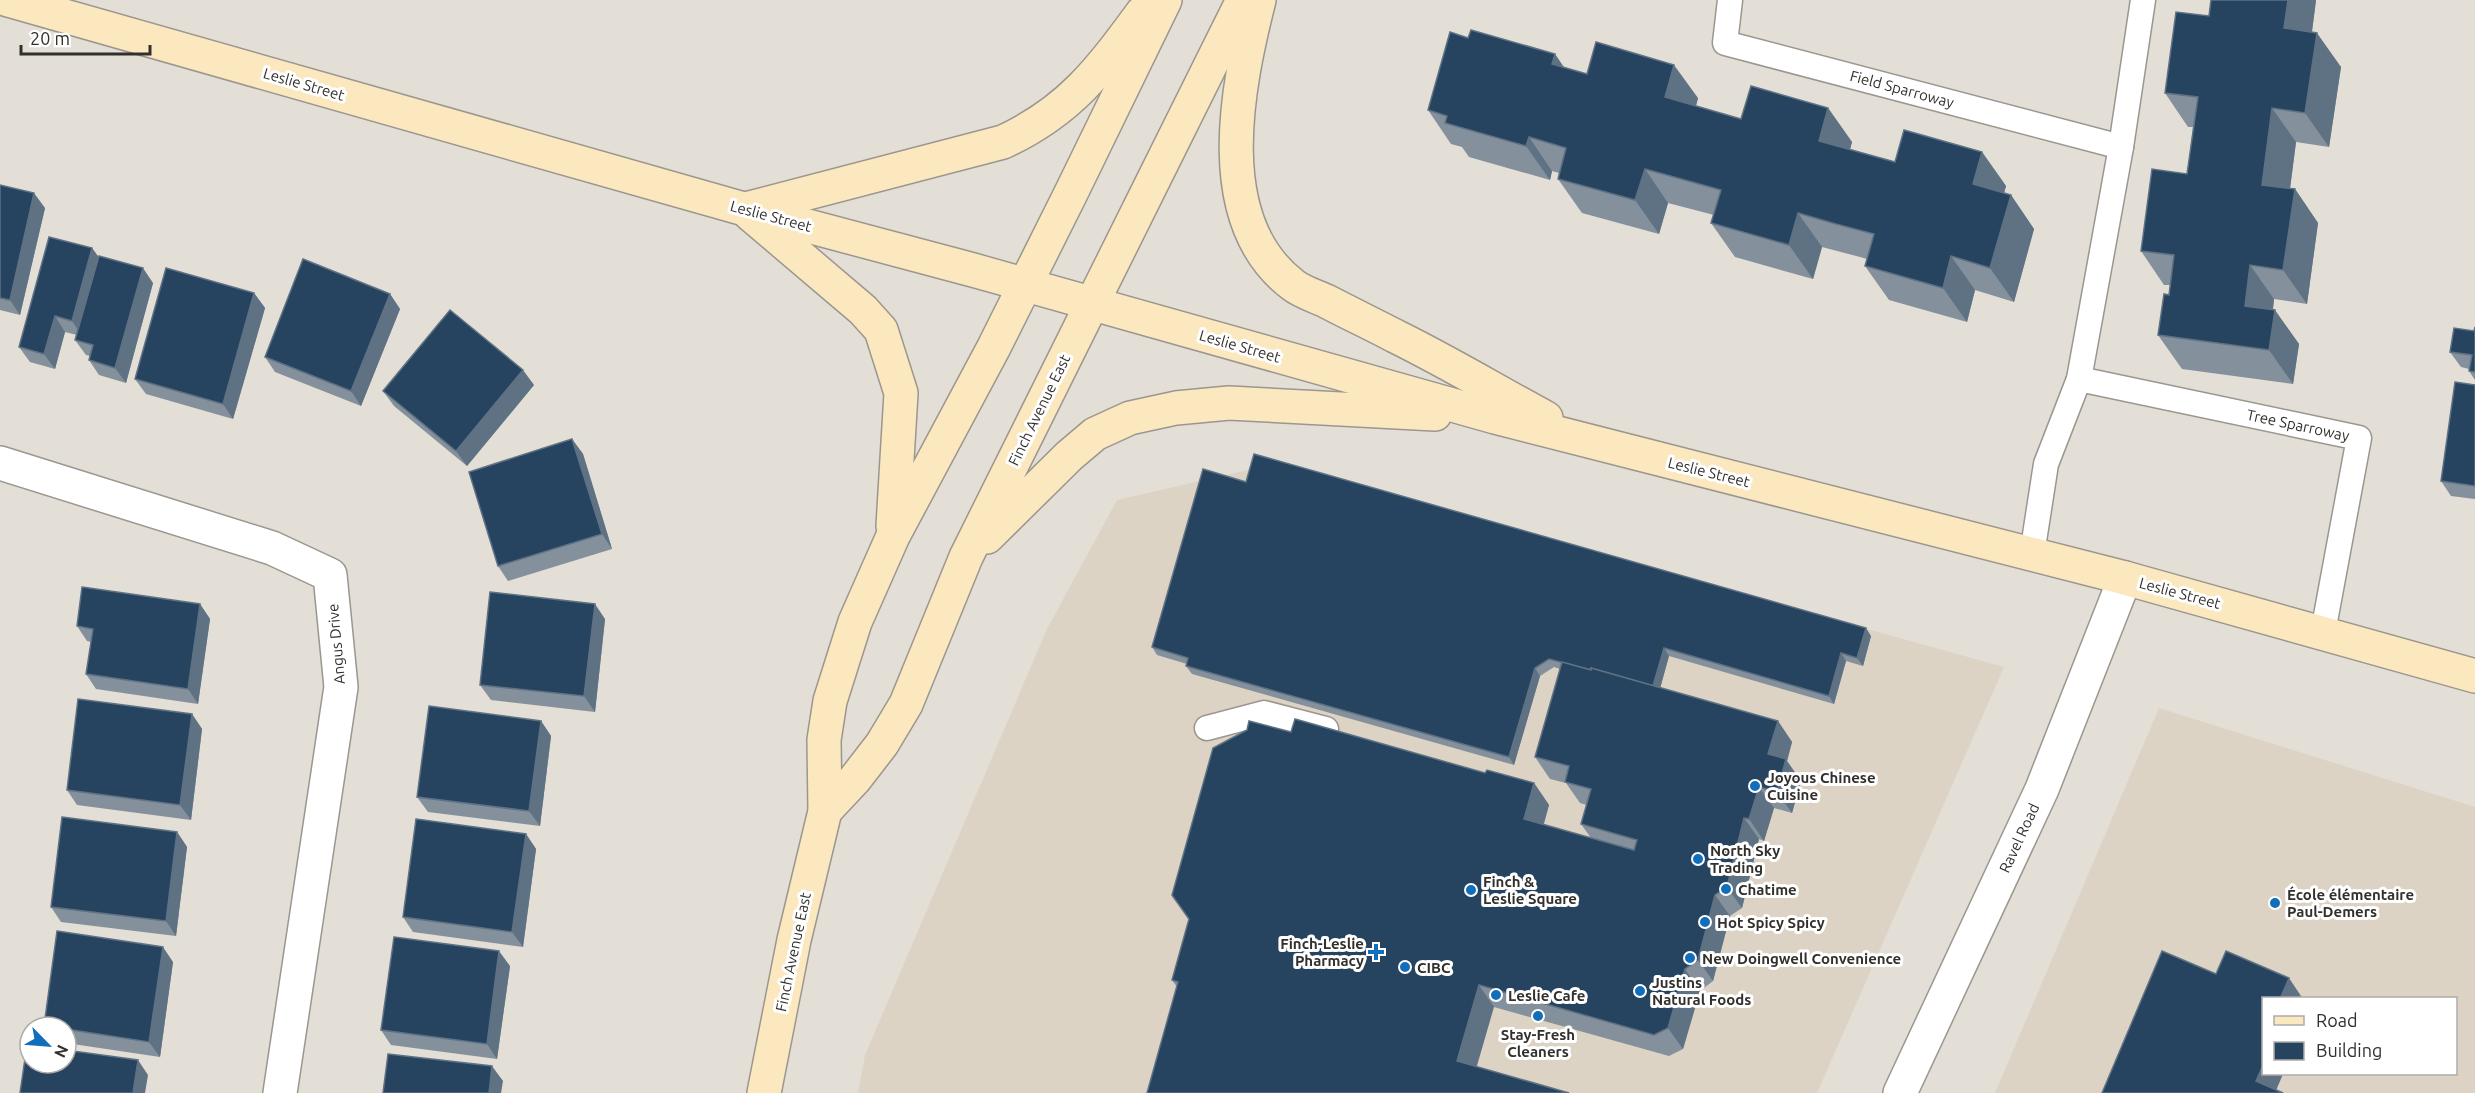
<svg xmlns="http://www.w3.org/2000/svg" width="2475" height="1093" viewBox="0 0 2475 1093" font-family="Ubuntu,sans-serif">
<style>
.built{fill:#dcd3c5;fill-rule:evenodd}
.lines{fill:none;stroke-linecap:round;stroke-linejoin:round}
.service-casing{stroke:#9b968f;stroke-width:27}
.minor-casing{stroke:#9b968f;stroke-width:36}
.secondary-casing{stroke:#9b968f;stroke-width:36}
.service{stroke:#fff;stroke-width:24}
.minor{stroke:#fff;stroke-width:33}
.secondary{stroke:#fce8bf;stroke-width:33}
.wall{fill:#84909b}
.shaded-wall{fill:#5f7283}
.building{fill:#264360;stroke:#5f7283;stroke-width:1.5}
.poi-dot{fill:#116ebb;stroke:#fff;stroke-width:2}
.labels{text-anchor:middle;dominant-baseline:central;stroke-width:6;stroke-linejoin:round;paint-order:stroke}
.street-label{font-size:15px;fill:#32302d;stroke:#fff}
.poi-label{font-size:15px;font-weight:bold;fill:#32302d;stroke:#fff;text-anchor:start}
</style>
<rect width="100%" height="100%" fill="#e3ded6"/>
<g class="built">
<polygon points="1274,464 2004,667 1817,1093 858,1093 865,1055 1047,629 1117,500"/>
<path d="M2159,708L2475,807V1093H1995ZM2264,998H2456V1074H2264Z"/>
</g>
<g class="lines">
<g class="service-casing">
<g id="service">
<polyline points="1730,0 1725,43 2121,147"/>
<polyline points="2079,379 2359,438 2323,632"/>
<polyline points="2032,554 2046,464 2079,379 2121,147 2143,0"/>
<polyline points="1207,728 1264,713 1326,729"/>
</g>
</g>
<g class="minor-casing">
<g id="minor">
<polyline points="0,463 272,548 330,575 341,687 280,1093"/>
<polyline points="1900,1093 2042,789 2125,578"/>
</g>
</g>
<g class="secondary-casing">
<g id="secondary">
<polyline points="8,0 744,209 973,270 1495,417 2125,578 2475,676"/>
<path d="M1259,0C1237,87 1209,221 1293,285C1302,292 1315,296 1326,301C1349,313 1372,324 1395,336C1446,361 1496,391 1546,418"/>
<path d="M746,209L1003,142C1070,111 1100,70 1142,13"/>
<polyline points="750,214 863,310 881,330 901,393 893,526"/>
<polyline points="987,537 1069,456 1095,434 1130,418 1176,408 1229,403 1435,414"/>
<polyline points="825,811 855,779 882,744 906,704 966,557 1243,0"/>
<polyline points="764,1093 794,940 825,811 824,740 830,701 855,622 893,536 994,347 1071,193 1165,0"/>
</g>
</g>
<use href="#service" class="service"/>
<use href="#minor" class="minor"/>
<use href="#secondary" class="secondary"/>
</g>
<g class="wall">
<polygon points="2316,0 2312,32 2341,67 2329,147 2296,142 2290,189 2295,189 2318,223 2307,304 2274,299 2273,310 2299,344 2293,384 2182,369 2158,335 2169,295 2170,285 2164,285 2141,251 2187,174 2193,127 2188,127 2165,93 2209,16"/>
<polygon points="1555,54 1564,68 1587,74 1698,98 1696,106 1741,119 1828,108 1852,142 1850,149 1895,162 1982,152 2006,186 2004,193 2011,195 2034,229 2014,302 1975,290 1967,322 1889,300 1865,266 1867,259 1860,257 1822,247 1813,279 1735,257 1711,223 1714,215 1668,203 1659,234 1582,213 1558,179 1559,173 1552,171 1550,180 1469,157 1462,147 1451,144 1428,110"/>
<polygon points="0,185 45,208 20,315 0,310"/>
<polygon points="92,248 98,257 153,283 126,383 99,375 89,360 90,356 86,355 75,340 77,335 65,332 55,369 30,362 19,347"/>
<polygon points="254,293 265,308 233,419 146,394 135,379"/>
<polygon points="390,294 400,309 361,406 275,372 265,357"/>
<polygon points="2475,327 2475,380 2469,371 2469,369 2461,367 2450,352 2474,331"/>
<polygon points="534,385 467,466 394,406 383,391"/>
<polygon points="2475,385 2475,499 2451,496 2441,481"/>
<polygon points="572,439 583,454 612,549 508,581 498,566"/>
<polygon points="1246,482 1871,636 1863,666 1846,661 1834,704 1669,656 1660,688 1778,721 1792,742 1787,761 1801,781 1792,813 1774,808 1764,841 1759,839 1742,908 1730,916 1713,981 1700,991 1683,1049 1669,1056 1494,1007 1177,987 1172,980 1291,732 1534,783 1549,805 1544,824 1591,838 1581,824 1587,805 1580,803 1566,783 1550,779 1535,757 1560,669 1554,667 1540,676 1514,765 1192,674 1186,666 1187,664 1157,655 1152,647"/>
<polygon points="200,604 210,619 198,704 96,689 86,674 91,642 87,641 77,626"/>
<polygon points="605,619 595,712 491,700 480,685"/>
<polygon points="192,714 202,729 191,820 77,805 67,790"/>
<polygon points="541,721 551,736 540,826 428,812 417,797"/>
<polygon points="177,832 187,847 176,936 61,922 51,907"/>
<polygon points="526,834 536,849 523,947 413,932 403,917"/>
<polygon points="173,962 160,1057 66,1043 66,1027 44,1027 44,1026"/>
<polygon points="510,966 497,1059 391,1045 381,1030"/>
</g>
<g class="shaded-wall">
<polygon points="2288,0 2316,0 2308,62 2284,28"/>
<polygon points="2317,33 2341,67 2329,147 2305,113"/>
<polygon points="1555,54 1578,88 1552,64"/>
<polygon points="1674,65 1698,98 1689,131 1665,97"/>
<polygon points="1828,108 1852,142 1843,175 1819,141"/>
<polygon points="2272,108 2296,142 2286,219 2262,185"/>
<polygon points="1529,137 1552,171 1550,180 1526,146"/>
<polygon points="1982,152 2006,186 1997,218 1973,184"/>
<polygon points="1645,169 1668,203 1659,234 1635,200"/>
<polygon points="2295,189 2318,223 2307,304 2283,270"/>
<polygon points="34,193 45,208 20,315 10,300"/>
<polygon points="2011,195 2034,229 2014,302 1990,268"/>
<polygon points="1798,213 1822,247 1813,279 1789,245"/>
<polygon points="92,248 103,263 82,336 72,321"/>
<polygon points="1951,256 1975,290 1967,322 1943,288"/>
<polygon points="2250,265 2274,299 2269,340 2245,306"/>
<polygon points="143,268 153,283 126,383 115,368"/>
<polygon points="254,293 265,308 233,419 223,404"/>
<polygon points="390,294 400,309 361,406 351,391"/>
<polygon points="2275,310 2299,344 2293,384 2269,350"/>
<polygon points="55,316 65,332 55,369 44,354"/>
<polygon points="523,370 534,385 467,466 456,451"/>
<polygon points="572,439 583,454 612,549 602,534"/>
<polygon points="200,604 210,619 198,704 188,689"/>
<polygon points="595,604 605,619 595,712 584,696"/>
<polygon points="1866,628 1871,636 1863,666 1857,658"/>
<polygon points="1664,648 1669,656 1658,696 1652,688"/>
<polygon points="1841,653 1846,661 1834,704 1829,696"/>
<polygon points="1535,668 1540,676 1514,765 1509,757"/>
<polygon points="192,714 202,729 191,820 180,805"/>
<polygon points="541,721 551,736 540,826 529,811"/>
<polygon points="1778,721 1792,742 1787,761 1801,781 1792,813 1777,792 1768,754"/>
<polygon points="1534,783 1549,805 1539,840 1524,819"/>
<polygon points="1759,787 1774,808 1764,841 1749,819"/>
<polygon points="1744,818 1759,839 1742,908 1727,887"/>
<polygon points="177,832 187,847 176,936 166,921"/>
<polygon points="526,834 536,849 523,947 512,932"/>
<polygon points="1715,895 1730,916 1713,981 1698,960"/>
<polygon points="163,947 173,962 160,1057 149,1042"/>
<polygon points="499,951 510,966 497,1059 487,1044"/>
<polygon points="1685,969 1700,991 1683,1049 1668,1028"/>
<polygon points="2289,978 2303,999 2280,999"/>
<polygon points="1479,985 1494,1007 1472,1083 1457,1061"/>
<polygon points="138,1060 148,1075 145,1093 133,1093"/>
<polygon points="2264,1063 2264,1074 2283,1074 2275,1093 2256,1081"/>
<polygon points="492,1066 503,1081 501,1093 489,1093"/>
</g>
<g class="building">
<polygon points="2211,0 2288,0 2284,28 2317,33 2305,113 2272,108 2262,185 2295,189 2283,270 2250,265 2245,306 2275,310 2269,350 2158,335 2164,294 2169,295 2174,255 2141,251 2152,169 2187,174 2198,97 2165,93 2176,12 2209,16"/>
<polygon points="1471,30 1555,54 1552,64 1587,74 1596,42 1674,65 1665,97 1741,119 1751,86 1828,108 1819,141 1895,162 1904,130 1982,152 1973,184 2011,195 1990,268 1951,256 1943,288 1865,266 1874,234 1836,224 1798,213 1789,245 1711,223 1721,190 1645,169 1635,200 1558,179 1566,148 1529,137 1526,146 1445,123 1447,116 1428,110 1450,32 1468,38"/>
<polygon points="0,185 34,193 10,300 0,298"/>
<polygon points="49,237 92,248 72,321 55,316 44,354 19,347"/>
<polygon points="99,256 143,268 115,368 89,360 93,345 75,340"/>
<polygon points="303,259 390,294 351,391 265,357"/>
<polygon points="166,268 254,293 223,404 135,379"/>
<polygon points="450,310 523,370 456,451 383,391"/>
<polygon points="2475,327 2475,372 2469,371 2472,355 2450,352 2454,328 2474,331"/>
<polygon points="2455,382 2475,385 2475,486 2441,481"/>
<polygon points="572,439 602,534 498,566 469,472"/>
<polygon points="1254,454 1866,628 1857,658 1841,653 1829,696 1664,648 1653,686 1591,668 1591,670 1549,659 1535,668 1509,757 1186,666 1188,658 1152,647 1203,469 1246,482"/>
<polygon points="82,587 200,604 188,689 86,674 93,629 77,626"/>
<polygon points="490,592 595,604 584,696 480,685"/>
<polygon points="1562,662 1591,670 1591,668 1778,721 1768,754 1786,759 1777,792 1759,787 1749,819 1744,818 1727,887 1715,895 1698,960 1685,969 1668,1028 1654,1035 1479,985 1457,1061 1569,1093 1147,1093 1178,982 1172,980 1189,919 1172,895 1213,748 1247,730 1249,721 1291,732 1295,719 1485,773 1487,770 1534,783 1524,819 1634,850 1637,840 1581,824 1591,789 1565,782 1569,766 1535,757"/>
<polygon points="78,699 192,714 180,805 67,790"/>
<polygon points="429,706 541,721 529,811 417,797"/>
<polygon points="62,817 177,832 166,921 51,907"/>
<polygon points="416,819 526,834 512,932 403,917"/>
<polygon points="57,931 163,947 149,1042 66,1029 66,1027 44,1026"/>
<polygon points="394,937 499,951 487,1044 381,1030"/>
<polygon points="2162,951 2216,974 2226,951 2289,978 2280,999 2264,999 2264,1063 2256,1081 2283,1093 2102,1093"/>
<polygon points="27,1045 30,1045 30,1063 66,1063 66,1050 138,1060 133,1093 20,1093"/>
<polygon points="388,1054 492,1066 489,1093 383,1093"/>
</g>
<g class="poi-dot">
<circle cx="1755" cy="786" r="6"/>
<circle cx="1698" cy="859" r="6"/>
<circle cx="1726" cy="889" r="6"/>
<circle cx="1471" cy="890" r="6"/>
<circle cx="2275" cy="903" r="6"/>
<circle cx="1705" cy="922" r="6"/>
<path d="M1373 943h6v6h6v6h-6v6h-6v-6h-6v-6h6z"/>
<circle cx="1690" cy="958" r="6"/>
<circle cx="1405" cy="967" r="6"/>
<circle cx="1640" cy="991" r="6"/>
<circle cx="1496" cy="995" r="6"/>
<circle cx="1538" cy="1016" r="6"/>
</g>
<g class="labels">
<g class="street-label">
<text transform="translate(304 84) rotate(16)">Leslie Street</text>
<text transform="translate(1902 89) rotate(15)">Field Sparroway</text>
<text transform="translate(771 216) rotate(15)">Leslie Street</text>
<text transform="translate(1240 346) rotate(16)">Leslie Street</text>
<text transform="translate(1039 410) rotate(-64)">Finch Avenue East</text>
<text transform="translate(2298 425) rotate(12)">Tree Sparroway</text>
<text transform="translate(1709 472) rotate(14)">Leslie Street</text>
<text transform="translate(2180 593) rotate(15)">Leslie Street</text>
<text transform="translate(336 644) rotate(-95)">Angus Drive</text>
<text transform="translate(2019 838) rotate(-65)">Ravel Road</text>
<text transform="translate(793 952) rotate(-78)">Finch Avenue East</text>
</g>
<g class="poi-label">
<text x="1767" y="777">Joyous Chinese<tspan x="1767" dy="17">Cuisine</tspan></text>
<text x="1710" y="850">North Sky<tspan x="1710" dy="17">Trading</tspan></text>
<text x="1483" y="881">Finch &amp;<tspan x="1483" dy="17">Leslie Square</tspan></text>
<text x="1738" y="889">Chatime</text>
<text x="2287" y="894">École élémentaire<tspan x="2287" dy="17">Paul-Demers</tspan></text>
<text x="1717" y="922">Hot Spicy Spicy</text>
<text x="1364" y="943" text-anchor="end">Finch-Leslie<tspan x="1364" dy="17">Pharmacy</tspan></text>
<text x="1702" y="958">New Doingwell Convenience</text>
<text x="1417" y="967">CIBC</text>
<text x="1652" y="982">Justins<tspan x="1652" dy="17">Natural Foods</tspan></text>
<text x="1508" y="995">Leslie Cafe</text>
<text x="1538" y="1034" text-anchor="middle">Stay-Fresh<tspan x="1538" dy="17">Cleaners</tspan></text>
</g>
</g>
<rect x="2262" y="997" width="195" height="78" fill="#ffffff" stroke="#adacab" stroke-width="1.5"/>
<rect x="2274" y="1016" width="30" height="9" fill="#fce8bf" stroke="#adacab" stroke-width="1.5"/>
<text x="2316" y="1027" font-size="18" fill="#32302d">Road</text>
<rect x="2274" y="1042" width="30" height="18" fill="#264360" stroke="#adacab" stroke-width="1.5"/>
<text x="2316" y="1057" font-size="18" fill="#32302d">Building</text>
<g transform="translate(48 1045) rotate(115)"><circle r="28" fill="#ffffff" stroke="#adacab" stroke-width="1.5"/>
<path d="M0-4.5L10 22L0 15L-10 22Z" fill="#116ebb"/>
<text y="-9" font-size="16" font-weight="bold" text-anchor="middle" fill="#32302d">N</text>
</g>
<path d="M21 45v9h129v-9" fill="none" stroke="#32302d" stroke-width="3"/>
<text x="30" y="45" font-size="18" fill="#32302d" stroke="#ffffff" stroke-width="4.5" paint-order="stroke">20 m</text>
</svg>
